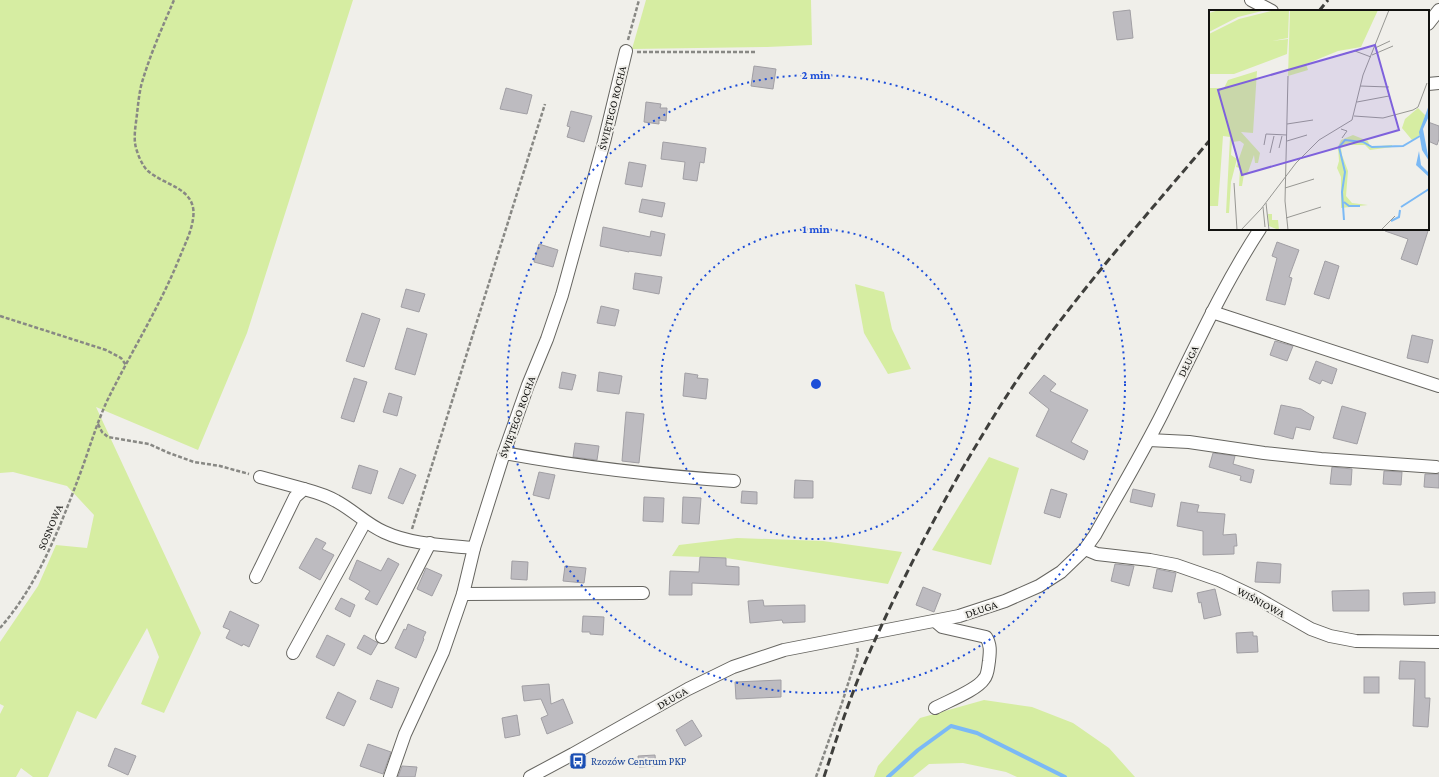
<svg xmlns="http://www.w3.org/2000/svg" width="1439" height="777" viewBox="0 0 1439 777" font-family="'Crimson Pro',serif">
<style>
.green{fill:#d6eda2}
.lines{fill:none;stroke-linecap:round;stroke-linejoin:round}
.stream{stroke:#7bb9f5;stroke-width:4}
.building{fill:#bdbbc0;stroke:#a19fa4}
.minor-casing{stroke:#666560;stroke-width:14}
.path{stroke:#888884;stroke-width:2.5;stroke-dasharray:4 2;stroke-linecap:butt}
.minor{stroke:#fff;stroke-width:12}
.rail{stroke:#3f3f3c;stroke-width:3;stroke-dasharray:8 4;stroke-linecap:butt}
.ring{fill:none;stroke:#1d4ed8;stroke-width:2;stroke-dasharray:2 4}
.labels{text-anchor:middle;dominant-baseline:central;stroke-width:4;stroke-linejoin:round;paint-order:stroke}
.street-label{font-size:11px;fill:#121210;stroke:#f0efea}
.transit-label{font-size:11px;fill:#164399;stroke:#f0efea;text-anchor:start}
.inset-river{fill:none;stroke:#7bb9f5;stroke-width:2}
.inset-road{fill:none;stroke:#979793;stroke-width:1}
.view{fill:#7e61dc;fill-opacity:0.15;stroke:#7e61dc;stroke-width:2}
.inset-edge{fill:none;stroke:#121210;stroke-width:2}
.centre{fill:#1d4ed8;stroke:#f0efea;stroke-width:2}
.ring-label{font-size:12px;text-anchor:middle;font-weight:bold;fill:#1d4ed8;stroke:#f0efea;stroke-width:4;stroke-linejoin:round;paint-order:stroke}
</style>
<rect width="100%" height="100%" fill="#f0efea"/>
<g class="green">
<polygon points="0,0 353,0 247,333 198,450 96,407 201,633 164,713 141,704 159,657 147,628 96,719 77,711 48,777 33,777 21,768 16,777 0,777 0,714 4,706 0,704 0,642 38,586 56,545 87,548 94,515 67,486 13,472 0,473"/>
<polygon points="646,0 811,0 812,45 767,47 632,49"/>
<polygon points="855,284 884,292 892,329 911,369 888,374 864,333"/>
<polygon points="989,457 1019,468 991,565 932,550"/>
<polygon points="737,538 823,541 902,552 888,584 726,558 672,556 679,545"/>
<polygon points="984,700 1032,707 1073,723 1109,748 1135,777 1017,777 1006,772 963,763 929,764 913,777 874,777 878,766 920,718"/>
</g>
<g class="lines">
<polyline class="stream" points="888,777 918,750 951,726 977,733 1065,777"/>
</g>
<g class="building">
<polygon points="1130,10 1133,38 1117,40 1113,12"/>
<polygon points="754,66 776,69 773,89 751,86"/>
<polygon points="506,88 532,95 527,114 500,109"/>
<polygon points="646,102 661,104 660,108 667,108 666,121 659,120 659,124 644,122"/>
<polygon points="571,111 592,116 584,142 567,137 570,127 567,126"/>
<polygon points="1428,122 1439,126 1439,139 1437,145 1428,141"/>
<polygon points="663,142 706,148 704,163 700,162 697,181 683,179 685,162 661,159"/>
<polygon points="629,162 646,165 642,187 625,184"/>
<polygon points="642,199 665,203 662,217 639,212"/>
<polygon points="603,227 650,237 651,231 665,234 661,256 629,251 629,252 600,246"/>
<polygon points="1385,229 1421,229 1428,231 1417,265 1401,259 1408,239 1385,231"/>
<polygon points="1277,242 1299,250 1289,277 1292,278 1285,305 1266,300 1277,258 1272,256"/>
<polygon points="539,244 558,250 553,267 534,262"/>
<polygon points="1325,261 1339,266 1329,299 1314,294"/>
<polygon points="635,273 662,277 659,294 633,289"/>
<polygon points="406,289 425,294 419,312 401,307"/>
<polygon points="601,306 619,310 615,326 597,323"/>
<polygon points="362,313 380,319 364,367 346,361"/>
<polygon points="407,328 427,334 415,375 395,369"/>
<polygon points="1412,335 1433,340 1428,363 1407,358"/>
<polygon points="1275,341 1293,346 1287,361 1270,355"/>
<polygon points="1316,361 1337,369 1332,384 1322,380 1320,384 1309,379"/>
<polygon points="562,372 576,375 572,390 559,388"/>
<polygon points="599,372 622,376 619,394 597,391"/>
<polygon points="685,373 698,375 697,378 708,379 706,399 683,396"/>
<polygon points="1044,375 1056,384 1050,391 1088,410 1071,442 1088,451 1084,460 1036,436 1049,409 1029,393"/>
<polygon points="354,378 367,382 354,422 341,418"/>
<polygon points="389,393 402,397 397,416 383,412"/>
<polygon points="1281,405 1301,409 1314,417 1310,430 1296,427 1293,439 1274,434"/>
<polygon points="1342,406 1366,413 1357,444 1333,438"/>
<polygon points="626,412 644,414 639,463 622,461"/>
<polygon points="575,443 599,446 597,460 573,457"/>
<polygon points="1213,453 1235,456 1233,464 1254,470 1251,483 1240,480 1241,476 1209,467"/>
<polygon points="359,465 378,471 371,494 352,488"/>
<polygon points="1332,467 1352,469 1351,485 1330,484"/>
<polygon points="400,468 416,475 403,504 388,498"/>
<polygon points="1384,471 1402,472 1401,485 1383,484"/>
<polygon points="539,472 555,475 549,499 533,495"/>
<polygon points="1425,474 1439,474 1439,488 1424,487"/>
<polygon points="795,480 813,481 813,498 794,498"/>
<polygon points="1051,489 1067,494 1060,518 1044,513"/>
<polygon points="1133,489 1155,494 1152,507 1130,502"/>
<polygon points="742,491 757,492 757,504 741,503"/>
<polygon points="644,497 664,498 663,522 643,521"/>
<polygon points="683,497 701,498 699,524 682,523"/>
<polygon points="1181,502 1199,505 1197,512 1225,514 1223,535 1236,534 1237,546 1234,546 1234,554 1203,555 1203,531 1177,526"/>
<polygon points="316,538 326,543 322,549 334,555 320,580 299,568"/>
<polygon points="700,557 726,558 726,566 739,567 739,585 692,583 692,595 669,595 670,571 699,572"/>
<polygon points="388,558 399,564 377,605 365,599 370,591 349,579 357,560 381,571"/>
<polygon points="512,561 528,562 527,580 511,579"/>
<polygon points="1257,562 1281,564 1280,583 1255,582"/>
<polygon points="1115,564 1134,566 1129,586 1111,581"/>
<polygon points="565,566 586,568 584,583 563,581"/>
<polygon points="426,568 442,575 432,596 417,589"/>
<polygon points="1157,569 1176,573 1172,592 1153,588"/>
<polygon points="923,587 941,594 934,612 916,605"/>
<polygon points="1215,589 1221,615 1204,619 1201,602 1199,603 1197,593"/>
<polygon points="1369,590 1369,611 1333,611 1332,591"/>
<polygon points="1435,592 1435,603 1404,605 1403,593"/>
<polygon points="341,598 355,605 350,617 335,609"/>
<polygon points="763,600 764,606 805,605 805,622 783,623 782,620 750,623 748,601"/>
<polygon points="230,611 259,625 249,647 243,644 242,646 226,638 230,630 223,627"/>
<polygon points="583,616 604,617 603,635 590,634 590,632 582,632"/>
<polygon points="408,624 426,632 423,638 424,639 416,658 395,648 404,629 406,630"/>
<polygon points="1253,632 1253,636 1257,636 1258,652 1237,653 1236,633"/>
<polygon points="327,635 345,644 334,666 316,657"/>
<polygon points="364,635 378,643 371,655 357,648"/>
<polygon points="1400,661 1425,662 1425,698 1430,698 1428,727 1413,726 1415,679 1399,679"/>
<rect x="1364" y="677" width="15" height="16"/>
<polygon points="377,680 399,688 392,708 370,699"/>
<polygon points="781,680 781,697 736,699 735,682"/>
<polygon points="549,684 551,704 563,699 573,723 547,734 541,718 548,715 541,699 524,701 522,686"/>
<polygon points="338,692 356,701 344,726 326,718"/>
<polygon points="517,715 520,735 505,738 502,718"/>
<polygon points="692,720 702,736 685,746 676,730"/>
<polygon points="368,744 391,752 383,774 360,766"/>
<polygon points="115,748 136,756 128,775 108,766"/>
<polygon points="655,755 656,766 639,767 638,756"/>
<polygon points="402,766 417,767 415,777 398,777"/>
</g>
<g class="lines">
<g class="minor-casing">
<g id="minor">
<polyline points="1251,0 1272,11"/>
<polyline points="1428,24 1439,10"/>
<polyline points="1428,84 1439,83"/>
<polyline points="1212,312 1439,386"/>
<polyline points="1149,440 1189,442 1264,453 1321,459 1436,467"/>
<path d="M504,453C580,467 657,476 734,481"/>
<polyline points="260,477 304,489"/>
<polyline points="1085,549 1097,554 1150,560 1176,565 1219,580 1257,598 1311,629 1330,636 1356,641 1439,642"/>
<path d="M256,577L295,497L304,489C315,492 326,495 336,501C353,510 366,524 384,532C412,545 445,545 474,548"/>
<polyline points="463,594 643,593"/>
<path d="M935,621L942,627L986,637C991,645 990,652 989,661C988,667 988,675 984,679C977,690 948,701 935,708"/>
<polyline points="382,637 430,543"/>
<polyline points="293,653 365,522"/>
<polyline points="390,777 405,734 443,652 463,594 474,548 504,453 528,385 547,339 562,295 604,142 626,51"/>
<path d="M530,777L573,754L688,689L733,667L784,650L959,616L1005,601L1039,586L1061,572L1085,549L1095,535C1118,494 1142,454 1163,412C1194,350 1222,287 1260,229"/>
</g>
</g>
<g class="path">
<polyline points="628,40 639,0"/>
<polyline points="637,52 756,52"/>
<polyline points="0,316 106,350 121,358 126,365"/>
<polyline points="98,424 102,432 108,437 149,444 169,453 194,462 220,466 249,474"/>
<polyline points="412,529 545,104"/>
<path d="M0,628C38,585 60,527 80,474C89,450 96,425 107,401C130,354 159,308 179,259C184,246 191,233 193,219C198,188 165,186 148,171C142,166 136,151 135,143C134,133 136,123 137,114C138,105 139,95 141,86C149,57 162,28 174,0"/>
<polyline points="816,777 842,703 858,652 857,646"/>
</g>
<use href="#minor" class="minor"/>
<g class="rail">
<polyline points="1319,11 1328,0"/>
<path d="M824,777C836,740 848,703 863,667C892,600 925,535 961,471C984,432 1007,393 1034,356C1088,281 1150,211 1210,140"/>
</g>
</g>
<g class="ring">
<circle cx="816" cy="384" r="155"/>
<circle cx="816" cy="384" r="309"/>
</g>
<defs>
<g id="bus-square" transform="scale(0.9)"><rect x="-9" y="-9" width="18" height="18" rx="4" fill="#1a4fb4" stroke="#f0efea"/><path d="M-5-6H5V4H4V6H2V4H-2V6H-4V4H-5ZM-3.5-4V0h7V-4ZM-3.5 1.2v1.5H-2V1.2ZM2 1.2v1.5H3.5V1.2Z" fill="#fff"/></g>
</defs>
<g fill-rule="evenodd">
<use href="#bus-square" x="578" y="761"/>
</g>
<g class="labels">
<g class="street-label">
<text transform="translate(612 108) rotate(-76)">ŚWIĘTEGO ROCHA</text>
<text transform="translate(1188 361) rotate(-64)">DŁUGA</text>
<text transform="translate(517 417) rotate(-70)">ŚWIĘTEGO ROCHA</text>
<text transform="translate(50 527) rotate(-67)">SOSNOWA</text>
<text transform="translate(1261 602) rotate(28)">WIŚNIOWA</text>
<text transform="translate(981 609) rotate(-19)">DŁUGA</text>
<text transform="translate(672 698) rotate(-30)">DŁUGA</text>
</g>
<g class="transit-label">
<text x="591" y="761">Rzozów Centrum PKP</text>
</g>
</g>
<g transform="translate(1209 10)">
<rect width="220" height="220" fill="#f0efea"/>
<path d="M10,0H57L29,7L0,22V3ZM80,0L79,28L63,31L79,29L78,44L25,64H0V24L30,9L62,1ZM81,0H169L152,37L129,41L97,54L99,60L79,66ZM48,61L44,123L32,122L51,143L49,153H46L45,145L38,165L35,164L33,176H30L31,158L27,157L35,134L31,131L23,132L22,145L28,149L22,172L20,203H17L21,127L14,126L9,196H0V78H15L19,70ZM209,98L216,105L211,125L203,130L193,118L196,109ZM144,125L159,131L161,137L183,135V137L161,140L156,135H134L132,138L133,145L139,161L137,186L143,193L159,195L132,198V167L128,158L130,151L129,137L132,130ZM58,192L59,204H63V210H69L70,220L60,216Z" fill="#d6eda2"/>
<path d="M220,95V106L214,119L220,151L213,140L210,122ZM210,141L212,155L220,163V167L207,155Z" fill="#7bb9f5"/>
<path class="inset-river" d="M135,192L140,196H151M192,197L220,179M135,210L133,182L136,162L130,137L136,130L154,132L163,137L194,136L211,126M182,211L190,207L191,200"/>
<path class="inset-road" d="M166,38L181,31M134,44L146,41L162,47M163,45L184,36M79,66L76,191L79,220M151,76L180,77M148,92L180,86M145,106L174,108L204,100L209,97L218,73M78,114L104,110M132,119L138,121L133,128M78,131L98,125M55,135L57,124L78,125M70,138L73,126M61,143L65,126M25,173L28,220M76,178L105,169M57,193L60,220M54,197L56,217M77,208L112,197M32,220L52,199L87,153L110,130L143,110L154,65L180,0M172,220L186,206"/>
<path class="view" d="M166,35L190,120L33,165L9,80Z"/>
<rect width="220" height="220" class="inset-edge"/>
</g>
<circle cx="816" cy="384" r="6" class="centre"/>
<g class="ring-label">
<text x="816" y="79">2 min</text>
<text x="816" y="233">1 min</text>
</g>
</svg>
